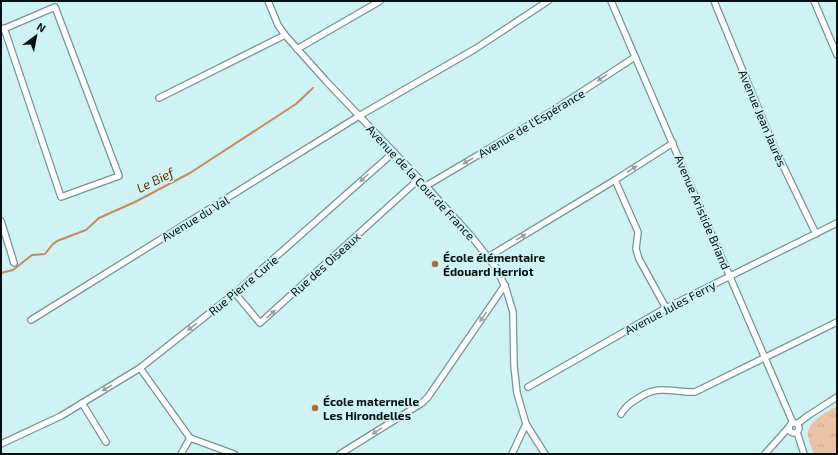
<svg xmlns="http://www.w3.org/2000/svg" width="838" height="455" viewBox="0 0 838 455" font-family="'Exo 2',sans-serif">
<style>
.park{fill:url(#park-tufts)}
.lines{fill:none;stroke-linecap:round;stroke-linejoin:round}
.stream{stroke:#c18c63;stroke-width:2}
.minor-casing{stroke:#749595;stroke-width:8}
.minor{stroke:#fff;stroke-width:5.5}
.oneway{fill:#9b9f9f}
.poi-dot{fill:#ad6c36;stroke:#cff3f2;stroke-width:1.5}
.labels{text-anchor:middle;dominant-baseline:central;stroke-width:4;stroke-linejoin:round;paint-order:stroke}
.street-label{font-size:12px;fill:#041010;stroke:#cff3f2}
.poi-label{font-size:12px;font-weight:bold;fill:#041010;stroke:#cff3f2;text-anchor:start}
.water-label{font-size:13px;font-style:italic;fill:#663400;stroke:#cff3f2}
</style>
<defs>
<pattern id="park-tufts" width="24" height="20" patternUnits="userSpaceOnUse"><rect width="24" height="20" fill="#ecc2a4"/><path d="M3 7l-1-3M5 7V3M7 7l1-3M15 17l-1-3M17 17v-4M19 17l1-3" fill="none" stroke="#c9a68c"/></pattern>
</defs>
<rect width="100%" height="100%" fill="#cff3f2"/>
<path class="park" d="M835,407L837,409V454H814C812,448 809,442 808,436C806,422 826,413 835,407Z"/>
<g class="lines">
<polyline class="stream" points="1,273 13,270 32,255 45,254 52,245 57,241 86,230 99,218 135,202 190,173 296,104 313,88"/>
<g class="minor-casing">
<g id="minor">
<polyline points="268,1 278,25 285,35 326,81 426,186 472,237 497,269 506,289 513,312 514,366 517,393 526,424 545,454"/>
<polyline points="611,1 793,423"/>
<polyline points="714,1 775,149 816,234"/>
<polyline points="814,1 837,55"/>
<polyline points="1,30 55,7 119,176 61,197 4,28"/>
<polyline points="297,49 380,1"/>
<polyline points="159,98 285,35"/>
<polyline points="615,180 638,232 636,249 639,259 666,308"/>
<polyline points="426,186 549,113 635,57"/>
<polyline points="1,221 14,263"/>
<polyline points="488,257 615,180 673,143"/>
<polyline points="235,293 260,323 419,179"/>
<polyline points="31,320 359,116 475,49 548,1"/>
<polyline points="140,368 190,438"/>
<polyline points="528,387 666,308 837,223"/>
<polyline points="82,403 106,442"/>
<path d="M621,414C625,407 630,403 637,399C659,383 671,393 695,392L837,322"/>
<circle cx="794" cy="428" r="5"/>
<polyline points="797,424 809,415 837,397"/>
<polyline points="797,432 804,454"/>
<polyline points="190,438 234,454"/>
<polyline points="1,444 61,416 140,368 235,293 394,152"/>
<polyline points="181,454 190,438"/>
<polyline points="340,454 422,403 428,397 505,285"/>
<polyline points="512,454 526,424"/>
<polyline points="765,454 789,427"/>
</g>
</g>
<use href="#minor" class="minor"/>
</g>
<defs><path id="oneway-solid" d="M-6-.8H1V-3.2L6.5 0L1 3.2V.8H-6Z"/></defs>
<g class="oneway">
<use href="#oneway-solid" transform="translate(602 78) rotate(147)"/>
<use href="#oneway-solid" transform="translate(468 161) rotate(150)"/>
<use href="#oneway-solid" transform="translate(632 169) rotate(-33)"/>
<use href="#oneway-solid" transform="translate(364 178) rotate(138)"/>
<use href="#oneway-solid" transform="translate(521 237) rotate(-31)"/>
<use href="#oneway-solid" transform="translate(271 314) rotate(-42)"/>
<use href="#oneway-solid" transform="translate(483 317) rotate(125)"/>
<use href="#oneway-solid" transform="translate(192 327) rotate(142)"/>
<use href="#oneway-solid" transform="translate(107 388) rotate(149)"/>
<use href="#oneway-solid" transform="translate(377 431) rotate(148)"/>
</g>
<g class="poi-dot">
<circle cx="435" cy="264" r="4"/>
<circle cx="315" cy="408" r="4"/>
</g>
<g class="labels">
<g class="street-label">
<text transform="translate(763 118) rotate(67)">Avenue Jean Jaurès</text>
<text transform="translate(531 123) rotate(-31)">Avenue de l'Espérance</text>
<text transform="translate(421 182) rotate(47)">Avenue de la Cour de France</text>
<text transform="translate(703 212) rotate(67)">Avenue Aristide Briand</text>
<text transform="translate(195 218) rotate(-31)">Avenue du Val</text>
<text transform="translate(325 264) rotate(-42)">Rue des Oiseaux</text>
<text transform="translate(243 285) rotate(-40)">Rue Pierre Curie</text>
<text transform="translate(670 307) rotate(-28)">Avenue Jules Ferry</text>
</g>
<g class="poi-label">
<text x="443" y="257">École élémentaire<tspan x="443" dy="14">Édouard Herriot</tspan></text>
<text x="323" y="401">École maternelle<tspan x="323" dy="14">Les Hirondelles</tspan></text>
</g>
<g class="water-label">
<text transform="translate(155 180) rotate(-26)">Le Bief</text>
</g>
</g>
<rect width="838" height="455" fill="none" stroke="#041010" stroke-width="4"/>
<g transform="translate(36 36) rotate(32)" stroke="#cff3f2" stroke-width="3" paint-order="stroke">
<path d="M0-3L7 15L0 10L-7 15Z" fill="#041010"/>
<text y="-6" font-size="11" font-weight="bold" text-anchor="middle" fill="#041010">N</text>
</g>
</svg>
